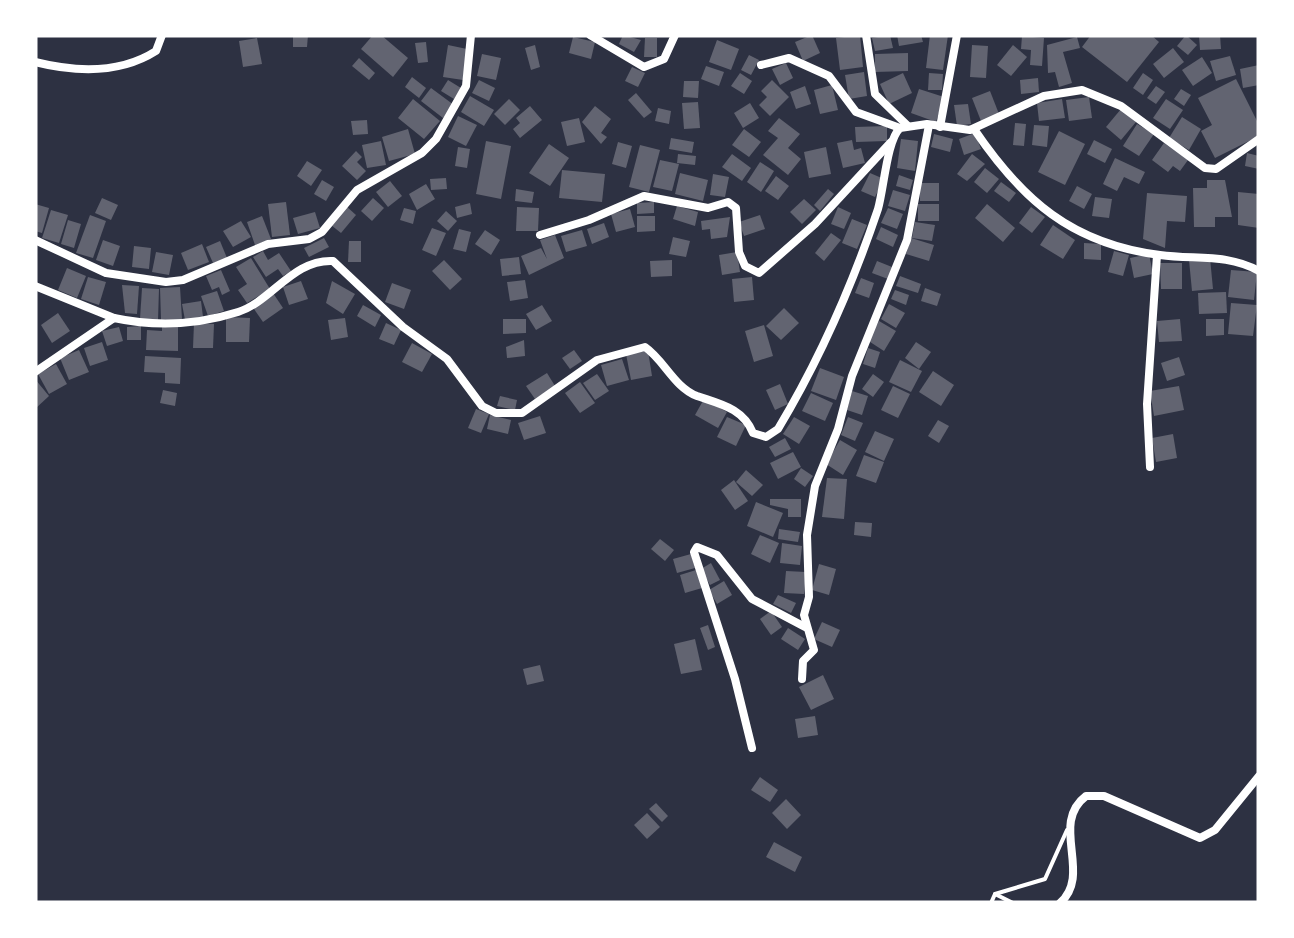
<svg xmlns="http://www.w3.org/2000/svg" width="1294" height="938" viewBox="0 0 1294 938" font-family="'Noto Sans',sans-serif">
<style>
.building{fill:#626471}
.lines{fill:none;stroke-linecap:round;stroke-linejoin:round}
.service{stroke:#fff;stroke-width:4}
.minor{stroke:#fff;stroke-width:8}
</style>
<rect width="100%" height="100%" fill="#2d3142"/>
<g class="building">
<polygon points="293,35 308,35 307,47 293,47"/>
<polygon points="373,35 381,35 408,58 393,77 361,49"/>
<polygon points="623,35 641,40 634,52 619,44"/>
<polygon points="812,35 820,53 803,61 795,42"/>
<polygon points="860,35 863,67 840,70 836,38"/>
<polygon points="890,35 893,48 875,51 872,38"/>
<polygon points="897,35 921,35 923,42 899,46"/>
<polygon points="930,35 948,35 943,70 926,68"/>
<polygon points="1091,35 1151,35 1159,42 1127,82 1082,47"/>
<polygon points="1186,35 1197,45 1188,55 1177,46"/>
<polygon points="1199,35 1220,35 1221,49 1200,50"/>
<polygon points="1022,36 1044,38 1042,66 1030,65 1031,50 1021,49"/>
<polygon points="573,37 595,42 591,59 569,53"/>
<polygon points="1077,37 1080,48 1063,52 1072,83 1059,87 1055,72 1048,73 1047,45"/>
<polygon points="257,38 262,64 243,67 239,41"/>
<polygon points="645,38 657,38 657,57 644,57"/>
<polygon points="717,40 739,49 731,70 709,62"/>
<polygon points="426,42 428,62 418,63 415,43"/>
<polygon points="448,45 467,49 463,80 443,77"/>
<polygon points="535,45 540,67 531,70 525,48"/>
<polygon points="972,45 988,46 986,78 970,77"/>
<polygon points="1013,45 1027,57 1011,76 997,65"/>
<polygon points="1173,48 1184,62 1164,78 1153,64"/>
<polygon points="908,53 908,71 875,72 875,54"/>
<polygon points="482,54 501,58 496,80 477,76"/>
<polygon points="749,55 759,60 751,75 741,70"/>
<polygon points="1230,56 1236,75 1216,81 1210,61"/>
<polygon points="1202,57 1212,73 1193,86 1182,70"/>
<polygon points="359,58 375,73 369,80 352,66"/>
<polygon points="786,63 793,78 780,85 772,69"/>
<polygon points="1259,65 1259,85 1243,88 1240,69"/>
<polygon points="706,66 724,72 719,86 701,79"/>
<polygon points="632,67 645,73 638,87 625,81"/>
<polygon points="864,72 867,96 849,99 845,75"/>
<polygon points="740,73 752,81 744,94 731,86"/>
<polygon points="903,73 912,93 889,104 880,84"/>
<polygon points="929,73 943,74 942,90 928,90"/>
<polygon points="1143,73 1153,80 1143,95 1133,88"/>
<polygon points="412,77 426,88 419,98 405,87"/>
<polygon points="1038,78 1039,92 1021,94 1020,80"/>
<polygon points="1236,79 1259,125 1259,136 1215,158 1201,131 1212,125 1198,98"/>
<polygon points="448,80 461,88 454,99 441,91"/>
<polygon points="479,80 495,88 489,101 472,93"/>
<polygon points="772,80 789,97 770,116 759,105 767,97 761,91"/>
<polygon points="684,81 699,81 698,98 683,97"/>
<polygon points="832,85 838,110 820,114 814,90"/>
<polygon points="805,86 811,104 796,109 790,92"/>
<polygon points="1156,86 1165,92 1156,104 1147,98"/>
<polygon points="431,88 454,105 443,118 421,101"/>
<polygon points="919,89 944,97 936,122 911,113"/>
<polygon points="1181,89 1191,95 1184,106 1174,99"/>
<polygon points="990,91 999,114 981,121 972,98"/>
<polygon points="636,93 652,112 644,118 628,100"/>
<polygon points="470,96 494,110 484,126 461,112"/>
<polygon points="1089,97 1092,118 1069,121 1066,100"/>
<polygon points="413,99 440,121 424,139 398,118"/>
<polygon points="509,99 520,110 505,125 494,114"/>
<polygon points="1062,99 1065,118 1039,121 1037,103"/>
<polygon points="1166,99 1183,110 1170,129 1153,118"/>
<polygon points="698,102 700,128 684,129 682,103"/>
<polygon points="750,103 759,118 743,128 734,113"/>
<polygon points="968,104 971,124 957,126 954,105"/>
<polygon points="530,106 542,120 520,138 513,129 520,123 516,118"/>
<polygon points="595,106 611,119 601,133 607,137 601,144 582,122"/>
<polygon points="658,108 671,111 669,124 655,121"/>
<polygon points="1121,109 1136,122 1121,140 1106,127"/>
<polygon points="458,116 477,125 466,146 448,137"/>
<polygon points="1182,117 1201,129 1189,150 1169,138"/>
<polygon points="579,118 585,142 567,146 561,122"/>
<polygon points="779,118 800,134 788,148 801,159 788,175 763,155 778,138 768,131"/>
<polygon points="367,120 368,134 353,135 351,121"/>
<polygon points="1015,123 1026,124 1024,146 1013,145"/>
<polygon points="1137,124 1154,134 1139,156 1123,146"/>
<polygon points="1034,125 1049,126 1047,147 1032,145"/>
<polygon points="887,126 887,141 856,142 855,127"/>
<polygon points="408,129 415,154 389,161 382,137"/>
<polygon points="744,129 761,142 749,157 732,145"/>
<polygon points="1059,131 1085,144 1065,185 1038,172"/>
<polygon points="975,133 981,149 964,155 959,139"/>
<polygon points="934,134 953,139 950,152 931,147"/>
<polygon points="671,138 694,142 692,153 669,149"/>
<polygon points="901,139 918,141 915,171 897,168"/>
<polygon points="852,140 854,150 861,148 865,163 843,168 837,143"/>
<polygon points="1094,140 1112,149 1105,163 1087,154"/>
<polygon points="381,141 386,165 367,168 362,145"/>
<polygon points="486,141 511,146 501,199 476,194"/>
<polygon points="618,142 632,146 626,168 612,164"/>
<polygon points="1164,143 1188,160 1180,171 1173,166 1168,172 1152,160"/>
<polygon points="549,144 569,158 550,186 529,173"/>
<polygon points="640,145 660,150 649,192 629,187"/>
<polygon points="458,147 470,149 467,168 455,166"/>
<polygon points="826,147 831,174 809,178 804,152"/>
<polygon points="356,151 362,157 357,162 366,171 357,180 342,166"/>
<polygon points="1247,153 1259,156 1259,169 1245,166"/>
<polygon points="678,154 696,156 695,165 677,163"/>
<polygon points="732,154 751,168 742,181 722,167"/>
<polygon points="972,154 985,164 967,181 957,174"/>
<polygon points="1115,158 1145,172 1139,184 1124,177 1117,191 1103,184"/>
<polygon points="660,160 679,164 672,191 653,187"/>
<polygon points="307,161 322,170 311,186 297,176"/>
<polygon points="760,162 774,171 761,192 747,182"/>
<polygon points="985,168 999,179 987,193 974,182"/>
<polygon points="562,170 605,174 602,202 559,198"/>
<polygon points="680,173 708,180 703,201 675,194"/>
<polygon points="870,173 884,179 875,197 861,191"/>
<polygon points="713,174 729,177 725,197 710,195"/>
<polygon points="899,175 913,180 910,190 896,186"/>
<polygon points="776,176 789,186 778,200 765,191"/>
<polygon points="446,178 447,189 431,190 430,179"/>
<polygon points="322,180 334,187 326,201 314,194"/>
<polygon points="1207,180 1225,180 1232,217 1215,217 1215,227 1194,227 1193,188 1207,188"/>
<polygon points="390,181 402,196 388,207 376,192"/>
<polygon points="1001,182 1016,193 1009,202 994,191"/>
<rect x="920" y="183" width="19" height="18"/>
<polygon points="426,184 435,199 417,210 409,194"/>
<polygon points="1077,186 1092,194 1084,209 1069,201"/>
<polygon points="516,189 534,192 532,203 515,201"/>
<polygon points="828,189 834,194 820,211 814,205"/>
<polygon points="893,190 910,195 905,211 888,206"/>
<polygon points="1238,192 1259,194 1259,228 1238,225"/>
<polygon points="1147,193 1187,196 1185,222 1167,221 1165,248 1143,239"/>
<polygon points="1095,197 1112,199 1109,218 1092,216"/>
<polygon points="102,198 118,205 111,220 95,213"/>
<polygon points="373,198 384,208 372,221 361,211"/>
<polygon points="804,199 816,210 802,224 790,212"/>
<polygon points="286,202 290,235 272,237 268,204"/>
<polygon points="654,202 654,213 637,214 637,203"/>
<polygon points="470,203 472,214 457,218 455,207"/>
<polygon points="35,204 49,208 42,233 35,231"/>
<rect x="918" y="204" width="21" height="17"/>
<polygon points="987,204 1015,228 1003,242 975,218"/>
<polygon points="346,206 356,215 341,233 331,225"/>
<polygon points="677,206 698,212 695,226 673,219"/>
<polygon points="517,207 539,208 538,231 516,231"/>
<polygon points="838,207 851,213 844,229 831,224"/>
<polygon points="1031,207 1045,217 1032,233 1019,223"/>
<polygon points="404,208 416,211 413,224 400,220"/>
<polygon points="888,208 903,214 897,229 881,223"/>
<polygon points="630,209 635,227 616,232 611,214"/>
<polygon points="51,210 68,215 59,243 42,238"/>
<polygon points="446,211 457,221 448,231 437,221"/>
<polygon points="315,212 320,228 298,234 293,218"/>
<polygon points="90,215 106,221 93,258 76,253"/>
<polygon points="760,215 765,229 744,236 739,222"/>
<polygon points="262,216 271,239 255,245 247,222"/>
<polygon points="637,216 655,216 655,231 637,232"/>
<polygon points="730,217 727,237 711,239 710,229 702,230 701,221"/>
<polygon points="852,219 867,225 857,249 842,243"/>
<polygon points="68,220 81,224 74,248 61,244"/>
<polygon points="241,221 251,237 233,247 223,231"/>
<polygon points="915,222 935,225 932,241 912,238"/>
<polygon points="604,223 609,237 592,244 587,229"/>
<polygon points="1053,225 1075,240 1063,259 1040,245"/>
<polygon points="881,227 898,235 893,247 876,239"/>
<polygon points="432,228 446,233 436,256 422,250"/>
<polygon points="459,229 471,232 466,252 453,249"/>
<polygon points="485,230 500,240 491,255 475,244"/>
<polygon points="582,230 587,246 566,252 561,236"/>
<polygon points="831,233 841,240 824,261 815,253"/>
<polygon points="555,235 564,258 529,275 521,256 541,248 547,259 540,240"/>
<polygon points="673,237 690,241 686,257 669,254"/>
<polygon points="324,238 329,247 309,257 304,248"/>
<polygon points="911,238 934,245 929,261 906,254"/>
<polygon points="103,240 120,246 113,266 96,260"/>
<polygon points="220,241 227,258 213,263 206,247"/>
<polygon points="349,241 361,241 361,262 348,262"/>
<polygon points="1084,243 1101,244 1101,260 1084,259"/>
<polygon points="202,244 209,262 188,270 181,253"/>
<polygon points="134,246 151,248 149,269 132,267"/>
<polygon points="263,251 268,260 279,253 291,271 283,276 278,269 266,277 253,257"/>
<polygon points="1114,251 1129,255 1123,276 1108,272"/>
<polygon points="156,252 173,255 169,275 152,272"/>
<polygon points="737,252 740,272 722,275 719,255"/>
<polygon points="1149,254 1153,274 1134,278 1130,258"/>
<polygon points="519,257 521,274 502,276 500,259"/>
<polygon points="251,258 270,289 247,303 238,290 247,284 236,267"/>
<polygon points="1210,258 1213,289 1192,291 1189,260"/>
<polygon points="444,260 462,279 450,290 432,271"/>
<polygon points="672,260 672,276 651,277 650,261"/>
<polygon points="877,261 892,267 888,279 872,273"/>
<polygon points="1160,263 1182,263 1182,289 1161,289"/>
<polygon points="67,268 86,276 77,298 58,290"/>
<polygon points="221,270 230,291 222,295 219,287 212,290 206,276"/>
<polygon points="1231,270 1257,272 1254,300 1228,297"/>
<polygon points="900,276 921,284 918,293 896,286"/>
<polygon points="88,277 106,282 99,305 81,299"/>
<polygon points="752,277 754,300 734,302 732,279"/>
<polygon points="861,278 874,283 869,298 855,293"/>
<polygon points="525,280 528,298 510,301 507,282"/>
<polygon points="301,281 308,299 289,305 283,287"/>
<polygon points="332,281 355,294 343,314 326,303"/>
<polygon points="392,283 411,290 404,309 385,302"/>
<polygon points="122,285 139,286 137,314 125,313"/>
<polygon points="180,287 182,319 161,320 160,288"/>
<polygon points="142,288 159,289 158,320 140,319"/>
<polygon points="925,288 941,294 937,306 921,301"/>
<polygon points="895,290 909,295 906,305 891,299"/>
<polygon points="217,291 224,311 208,316 201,296"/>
<polygon points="1226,292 1227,313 1199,314 1198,293"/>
<polygon points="273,293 283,308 263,322 252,306"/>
<polygon points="201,301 203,317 185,320 182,304"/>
<polygon points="1231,303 1257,305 1253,336 1228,334"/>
<polygon points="889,304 905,313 896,328 881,319"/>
<polygon points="363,305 381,315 375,327 357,316"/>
<polygon points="542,305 552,321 536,330 526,314"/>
<polygon points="784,308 799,323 781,340 766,326"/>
<polygon points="58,313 70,331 52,343 41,325"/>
<polygon points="226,317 250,318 249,342 226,342"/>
<polygon points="345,318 348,337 331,340 328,320"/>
<polygon points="503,319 526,319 526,333 503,334"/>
<polygon points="1180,319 1182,341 1159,342 1157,321"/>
<polygon points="1206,319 1224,319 1224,335 1206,336"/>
<polygon points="879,321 896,331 884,351 867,340"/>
<polygon points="194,323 214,324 213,348 193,348"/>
<polygon points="386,323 401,330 394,345 379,339"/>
<polygon points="764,325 773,356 754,362 745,331"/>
<polygon points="141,326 141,340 127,340 127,327"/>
<polygon points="162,326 178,327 178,351 146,350 147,330 162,331"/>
<polygon points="119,327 123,341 107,346 102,331"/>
<polygon points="524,340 525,356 507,358 506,347"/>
<polygon points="102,342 108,360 90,366 84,348"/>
<polygon points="916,342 931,352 919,369 905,358"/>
<polygon points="412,343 432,354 422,372 402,362"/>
<polygon points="868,348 880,352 875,368 863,364"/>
<polygon points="79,350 89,372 69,380 60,358"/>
<polygon points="574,350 582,361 570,369 562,358"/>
<polygon points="648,351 652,376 631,380 626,354"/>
<polygon points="145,356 181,358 180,384 165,383 165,373 144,372"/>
<polygon points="1179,357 1185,375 1167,381 1161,363"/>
<polygon points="622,359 629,380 607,386 601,365"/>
<polygon points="900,360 922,371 911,392 889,382"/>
<polygon points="56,364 67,384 49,394 38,374"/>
<polygon points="820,368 844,377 836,400 811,391"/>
<polygon points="933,371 954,385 941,406 919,392"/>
<polygon points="547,373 555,386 535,399 526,386"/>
<polygon points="597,374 609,391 595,400 583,383"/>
<polygon points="873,374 884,382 873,397 862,389"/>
<polygon points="35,379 49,396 35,409"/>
<polygon points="580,382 595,403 580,413 565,393"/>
<polygon points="780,384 788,404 775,410 766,390"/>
<polygon points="893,386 910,394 898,418 881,410"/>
<polygon points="1179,386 1184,410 1154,416 1150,391"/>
<polygon points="163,390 177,393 175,406 160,403"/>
<polygon points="852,391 868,396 862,415 847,410"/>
<polygon points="811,393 833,403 825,421 802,411"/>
<polygon points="500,396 517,400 515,410 497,406"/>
<polygon points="704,399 727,412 718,428 695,415"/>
<polygon points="476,409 489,414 481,433 468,428"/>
<polygon points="490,415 511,420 508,434 487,429"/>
<polygon points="540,416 546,433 524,440 518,423"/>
<polygon points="727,417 746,425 736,446 717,437"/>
<polygon points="794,417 810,426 799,444 783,434"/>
<polygon points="848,417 863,423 855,441 841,435"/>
<polygon points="938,420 949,426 939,443 928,436"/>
<polygon points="875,431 894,439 884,461 865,452"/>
<polygon points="1173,434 1177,458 1156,462 1152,438"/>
<polygon points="785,438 791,449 775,457 769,447"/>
<polygon points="840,440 857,450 843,475 826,464"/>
<polygon points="793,452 801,467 778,479 770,463"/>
<polygon points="864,455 884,462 876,483 856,476"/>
<polygon points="801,468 813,476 805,487 794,479"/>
<polygon points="746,470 763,485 752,496 736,482"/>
<polygon points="827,478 847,479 844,519 822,517"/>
<polygon points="734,480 748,501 735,510 721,490"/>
<polygon points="770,499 801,499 801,517 788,517 788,509 770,505"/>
<polygon points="756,502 783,513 773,537 747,526"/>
<polygon points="855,522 872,523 871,537 854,535"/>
<polygon points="779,529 800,532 798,542 778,539"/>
<polygon points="760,535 779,543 770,563 751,554"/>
<polygon points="660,539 674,550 665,561 651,549"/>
<polygon points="782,543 802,546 800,565 780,563"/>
<polygon points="691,554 695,568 677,573 673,559"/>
<polygon points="711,563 720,580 710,585 701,569"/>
<polygon points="819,564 836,569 829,595 812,590"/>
<polygon points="696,570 702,588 685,593 680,575"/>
<polygon points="786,571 806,572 804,594 784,593"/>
<polygon points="724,581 732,595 717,604 709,590"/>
<polygon points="778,595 796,603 791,613 773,604"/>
<polygon points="771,611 782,627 771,635 760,619"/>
<polygon points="822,622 840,630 832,647 814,639"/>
<polygon points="708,625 715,647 708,650 700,628"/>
<polygon points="788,628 805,639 798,650 781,639"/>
<polygon points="695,639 702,670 681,674 674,644"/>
<polygon points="540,665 544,681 527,685 523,669"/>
<polygon points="823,675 834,699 811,710 799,687"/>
<polygon points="815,716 818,735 798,738 795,719"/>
<polygon points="760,777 778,790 770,802 751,790"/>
<polygon points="786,799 801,815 787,829 772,813"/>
<polygon points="656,803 668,816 662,822 649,809"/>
<polygon points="647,813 660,827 647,839 634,825"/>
<polygon points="774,842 802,857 795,872 766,857"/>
</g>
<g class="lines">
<g class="service">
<polyline points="995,894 1013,903"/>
<polyline points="991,903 995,894 1045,879 1067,830"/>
</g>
<g class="minor">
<polyline points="590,35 644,67 664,59 675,35"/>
<polyline points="866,35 875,94 908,126"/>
<path d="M35,62C75,72 120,74 156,51L162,35"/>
<polyline points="761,65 789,58 829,76 856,112 900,128"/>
<polyline points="940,127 957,35"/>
<path d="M974,129C1022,200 1072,244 1160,255C1195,260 1226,253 1259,271"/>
<polyline points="540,235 589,220 644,196 708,208 728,202 736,208 739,252 745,266 759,273 815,224 891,142"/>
<polyline points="35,240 106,273 166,282 183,280 268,244 309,239 322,232 357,190 422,153 436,139 466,86 471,35"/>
<polyline points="35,286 114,318"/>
<path d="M35,372L114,318C156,327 197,325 238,312C272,301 293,259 333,261L403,327L447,359L482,406L496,413H522L597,360L645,347C664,360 674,387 697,396C720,404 743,408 753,433L766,437L778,429C820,359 852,286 878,209C884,188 887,140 900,128L927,124L970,130L1044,96L1082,90L1121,106L1205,168L1216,169L1259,139"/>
<polyline points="1150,467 1147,404 1157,255"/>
<polyline points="802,679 803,661 814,650 804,615 809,597 807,535 815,486 838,429 852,376 907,240 929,125"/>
<polyline points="752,748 735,679 694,552 697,547 717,555 752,599 805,627"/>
<path d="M1060,903C1093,874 1049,824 1086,796H1104L1200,838L1215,830L1259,776"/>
</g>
</g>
<rect width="1294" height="938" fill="none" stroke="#ffffff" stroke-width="75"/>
</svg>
